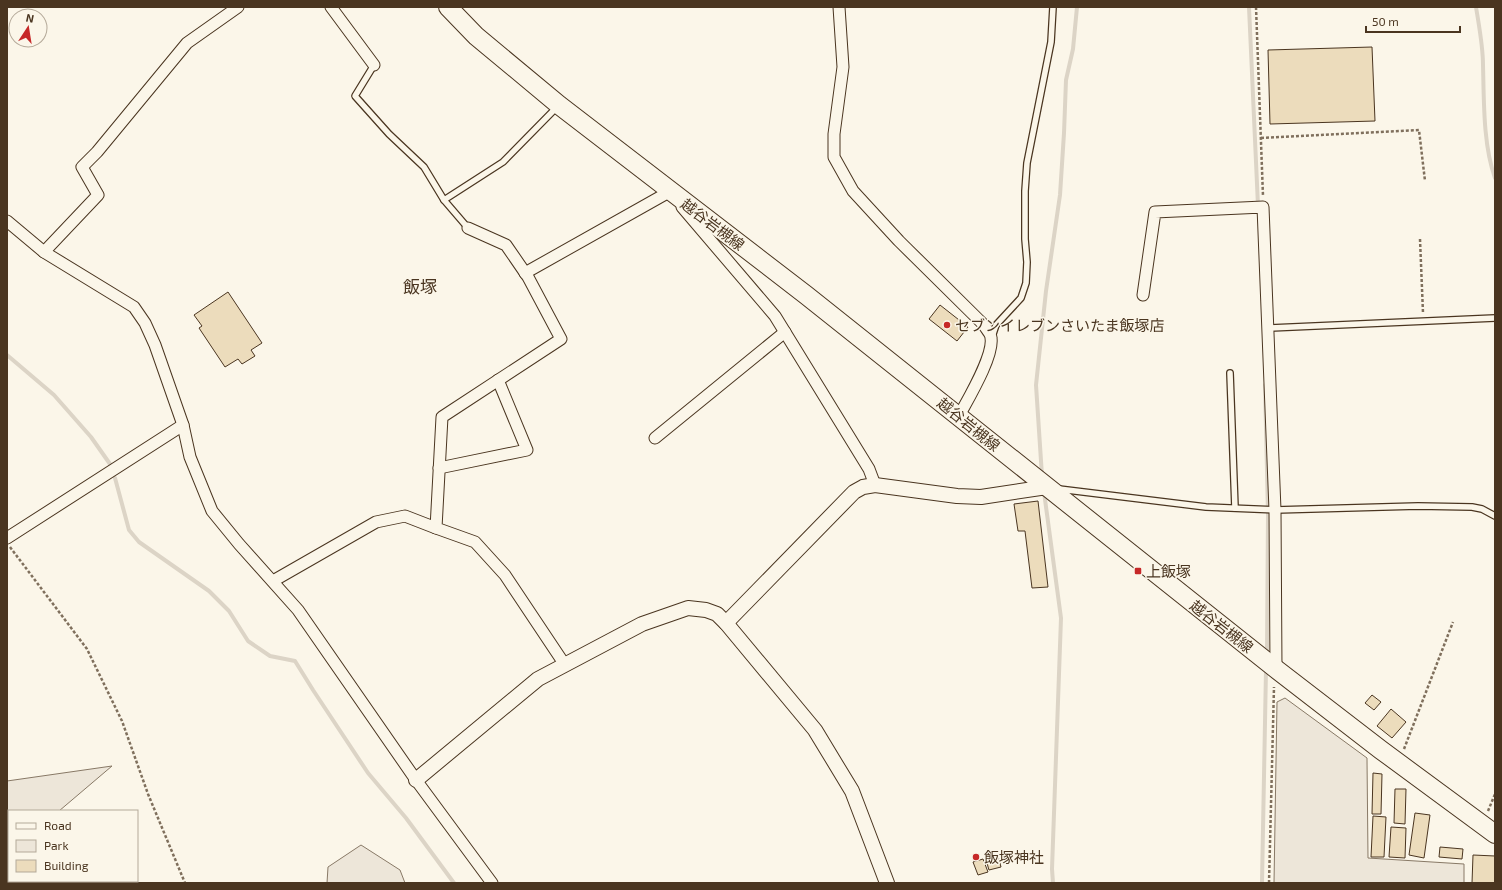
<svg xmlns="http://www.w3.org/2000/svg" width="1502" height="890" viewBox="0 0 1502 890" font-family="'Exo 2','Noto Sans JP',sans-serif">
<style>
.green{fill:#ede6d9;stroke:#887966}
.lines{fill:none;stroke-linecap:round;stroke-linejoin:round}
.stream{stroke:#dcd4c6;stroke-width:4}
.building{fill:#ecdcbc;stroke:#4a3520}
.service-casing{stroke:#4a3520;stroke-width:8}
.minor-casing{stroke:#4a3520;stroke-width:13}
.tertiary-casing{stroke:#4a3520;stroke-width:16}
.primary-casing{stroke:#4a3520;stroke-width:20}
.path{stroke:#7f6f5c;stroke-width:2.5;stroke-dasharray:3 2;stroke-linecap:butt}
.service{stroke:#fbf6e9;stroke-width:5.5}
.minor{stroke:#fbf6e9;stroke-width:11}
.tertiary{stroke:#fbf6e9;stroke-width:14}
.primary{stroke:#fbf6e9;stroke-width:18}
.poi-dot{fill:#c62828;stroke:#fbf6e9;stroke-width:1.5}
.labels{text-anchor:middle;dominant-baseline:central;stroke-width:3;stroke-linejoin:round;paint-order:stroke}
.street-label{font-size:15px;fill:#4a3520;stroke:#fbf6e9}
.poi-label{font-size:15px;fill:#4a3520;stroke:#fbf6e9;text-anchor:start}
.quarter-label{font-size:17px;fill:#4a3520;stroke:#fbf6e9}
</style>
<rect width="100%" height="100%" fill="#fbf6e9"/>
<g class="green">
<polygon points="1285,698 1367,758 1368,858 1464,864 1464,883 1274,883 1277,702"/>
<polygon points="112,766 59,811 9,811 9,842 7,844 7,781"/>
<polygon points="361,845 400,870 405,883 327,883 328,867"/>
</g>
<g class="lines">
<g class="stream">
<polyline points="1249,7 1258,206"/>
<path d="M1476,7C1479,26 1483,46 1483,65C1484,100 1483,145 1495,178"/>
<polyline points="7,355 54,395 91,437 110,464"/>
<polyline points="1265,385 1268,514 1267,654"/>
<polyline points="1042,476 1036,385 1046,291 1060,195 1064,133 1066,80 1073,49 1077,7"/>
<polyline points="115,478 129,530 139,542 209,591 229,611 248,641 270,656 295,661 313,690 368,773 406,818 454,883"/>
<polyline points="1044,492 1061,618 1052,869 1053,883"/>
<polyline points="1262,883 1266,669"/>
</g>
</g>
<g class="building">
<polygon points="1372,47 1375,121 1270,124 1268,50"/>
<polygon points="228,292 262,343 251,350 255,356 242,364 238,359 225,367 199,328 202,326 194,315"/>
<polygon points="940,305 968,327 957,341 929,319"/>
<polygon points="1038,501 1048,587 1032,588 1025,531 1018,531 1014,504"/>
<polygon points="1372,695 1381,702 1374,710 1365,703"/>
<polygon points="1391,709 1406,722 1392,738 1377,726"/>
<polygon points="1373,773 1382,774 1381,814 1372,814"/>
<polygon points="1395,789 1406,789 1405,824 1394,823"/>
<polygon points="1415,813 1430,815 1424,858 1409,855"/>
<polygon points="1373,816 1386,817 1384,857 1371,857"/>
<polygon points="1391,827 1406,828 1405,858 1389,857"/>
<polygon points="1440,847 1463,849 1462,859 1439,857"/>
<polygon points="1473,855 1495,856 1495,883 1472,883"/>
<polygon points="998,856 1001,867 989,870 986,860"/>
<polygon points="983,859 988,872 978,875 973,862"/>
</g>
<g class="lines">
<g class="service-casing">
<g id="service">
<polyline points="374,65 355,96 389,134 424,167 444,200 468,228"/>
<polyline points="444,200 503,162 558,106"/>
<polyline points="1268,328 1495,318"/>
<polyline points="992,337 996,325 1021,298 1026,283 1027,262 1025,239 1025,191 1027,163 1051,42 1053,7"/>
<polyline points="1230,373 1235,508"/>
<polyline points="1059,489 1206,507 1275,510 1418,506 1472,507 1482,509 1495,516"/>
</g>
</g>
<g class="minor-casing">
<g id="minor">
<polyline points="331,7 374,65"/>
<path d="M839,7L843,67L834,134V157L853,191L899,241L984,325C986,329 991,334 991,338C994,356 968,399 959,416"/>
<polyline points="682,207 775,316 869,469 875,485"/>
<polyline points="7,221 44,252 134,307 145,323 155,345 183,425 190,457 212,511 239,544 298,610 416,780 492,883"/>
<polyline points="468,228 506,245 528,277 561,339 442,417 436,528 475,542 505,575 565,665"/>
<polyline points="44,252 98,195 82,167 97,152 187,43 238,7"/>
<polyline points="525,273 669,192"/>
<polyline points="1143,295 1155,212 1263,207 1275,510 1276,669"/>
<polyline points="655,438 785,332"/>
<polyline points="439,468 527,450 498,380"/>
<polyline points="7,538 183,425"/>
<polyline points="273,581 376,522 405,516 436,528"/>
</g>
</g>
<g class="tertiary-casing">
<g id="tertiary">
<polyline points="726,623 854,492 863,487 875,485 957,496 981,497 1047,487"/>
<polyline points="416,780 538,679 642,624 688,608 706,610 717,614 726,623 815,730 852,791 887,883"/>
</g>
</g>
<g class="primary-casing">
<polyline id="primary" points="448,7 476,36 559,105 806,295 1276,669 1381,750 1495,834"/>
</g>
<g class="path">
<polyline points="1256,7 1263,196"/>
<polyline points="1261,138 1419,130 1425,181"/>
<polyline points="1420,239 1423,313"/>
<polyline points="10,547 87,649 122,721 148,794 185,883"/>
<polyline points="1404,749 1453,622"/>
<polyline points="1488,811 1495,794"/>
<polyline points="1269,883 1274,687"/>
</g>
<use href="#service" class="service"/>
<use href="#minor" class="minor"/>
<use href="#tertiary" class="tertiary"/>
<use href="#primary" class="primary"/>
</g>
<g class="poi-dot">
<circle cx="947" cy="325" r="4"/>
<rect x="1134" y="567" width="8" height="8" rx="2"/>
<circle cx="976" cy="857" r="4"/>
</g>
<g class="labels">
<g class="street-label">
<text transform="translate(713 224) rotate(37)">越谷岩槻線</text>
<text transform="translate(969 424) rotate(39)">越谷岩槻線</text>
<text transform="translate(1222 626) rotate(38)">越谷岩槻線</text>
</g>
<g class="poi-label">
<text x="955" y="325">セブンイレブンさいたま飯塚店</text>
<text x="1146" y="571">上飯塚</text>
<text x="984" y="857">飯塚神社</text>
</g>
<g class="quarter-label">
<text x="420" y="286">飯塚</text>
</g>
</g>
<rect width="1502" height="890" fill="none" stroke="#4a3520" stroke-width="16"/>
<rect x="8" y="810" width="130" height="72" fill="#fbf6e9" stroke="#b4a999"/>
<rect x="16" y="823" width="20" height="6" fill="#fbf6e9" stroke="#b4a999"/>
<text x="44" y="830" font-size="12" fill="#4a3520">Road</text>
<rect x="16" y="840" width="20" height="12" fill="#ede6d9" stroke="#b4a999"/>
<text x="44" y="850" font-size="12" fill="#4a3520">Park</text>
<rect x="16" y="860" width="20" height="12" fill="#ecdcbc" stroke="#b4a999"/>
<text x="44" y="870" font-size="12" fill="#4a3520">Building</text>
<g transform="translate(28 28) rotate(12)"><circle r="19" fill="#fbf6e9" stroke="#b4a999"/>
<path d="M0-3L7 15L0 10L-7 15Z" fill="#c62828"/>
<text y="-6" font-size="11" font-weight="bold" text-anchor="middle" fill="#4a3520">N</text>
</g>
<path d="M1366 26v6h94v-6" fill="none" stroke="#4a3520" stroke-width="2"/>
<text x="1372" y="26" font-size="12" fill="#4a3520" stroke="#fbf6e9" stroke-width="3" paint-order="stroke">50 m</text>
</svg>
